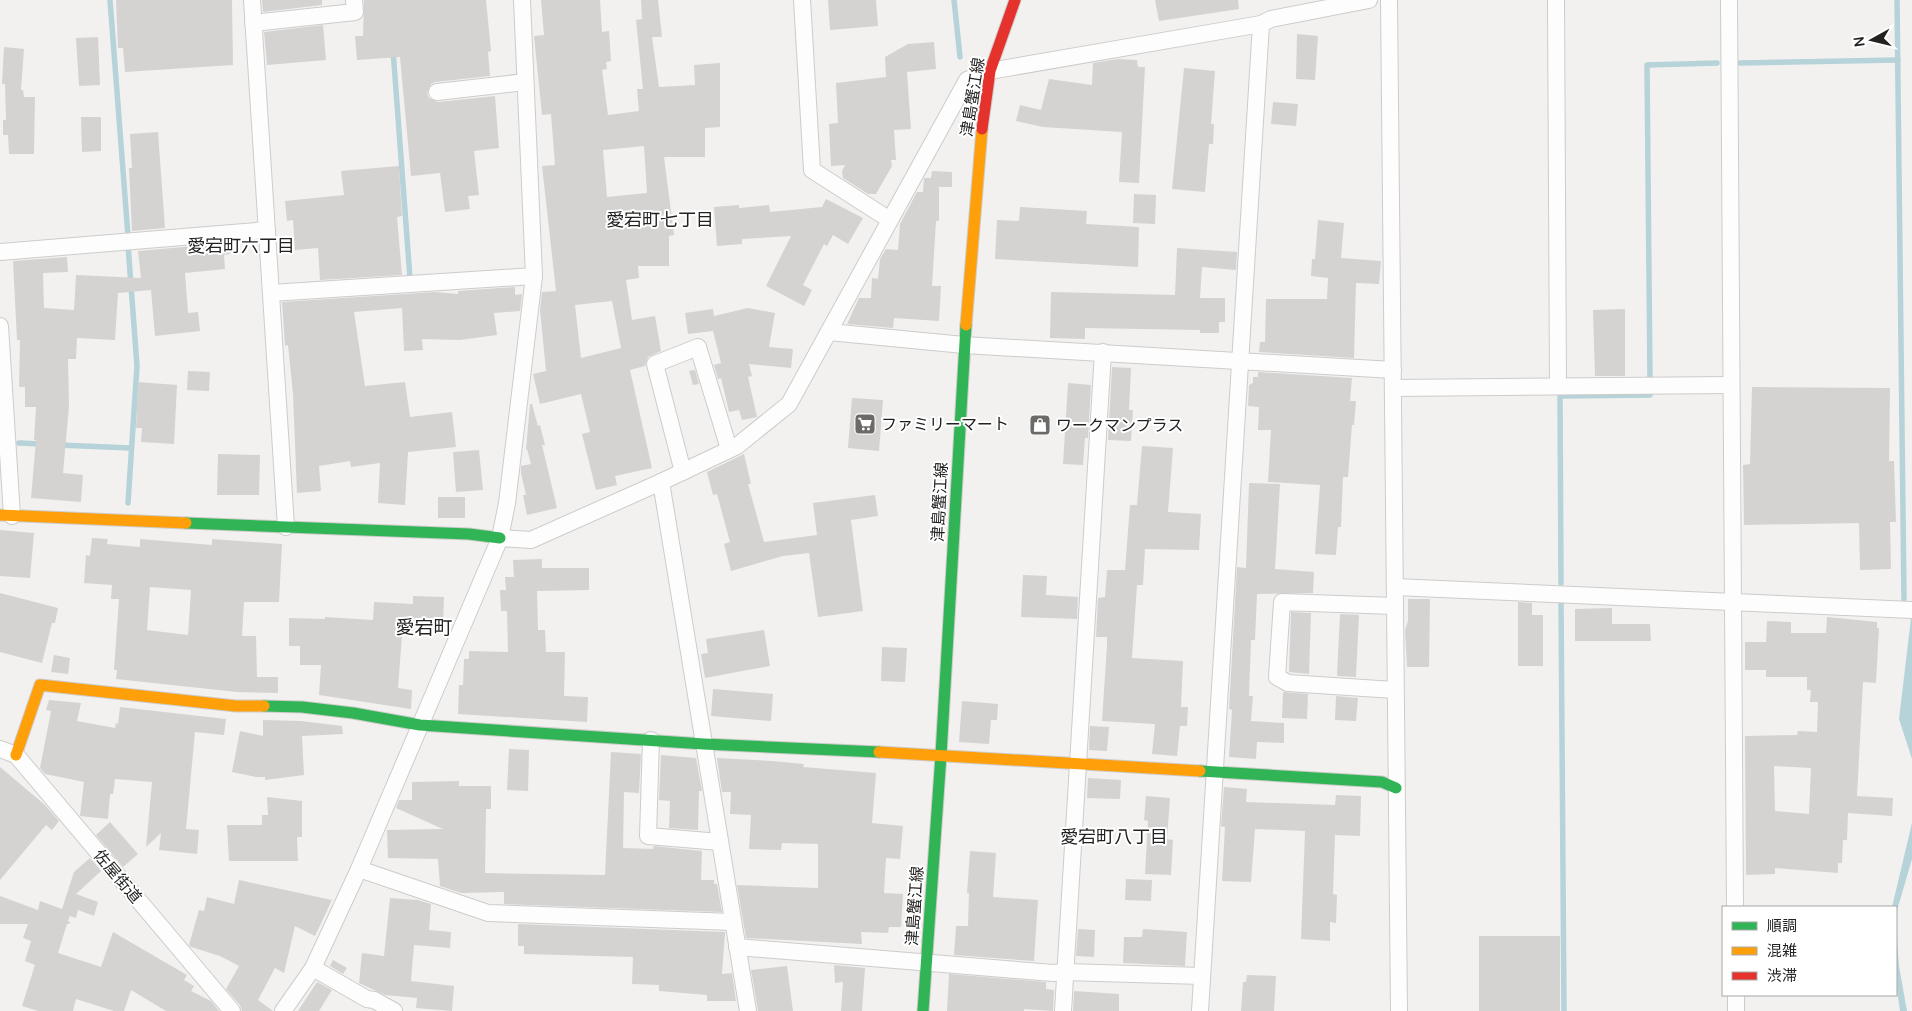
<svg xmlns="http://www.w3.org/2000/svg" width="1912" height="1011" viewBox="0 0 1912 1011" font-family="Manrope,'Noto Sans JP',sans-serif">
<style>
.water{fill:#b5d3d8}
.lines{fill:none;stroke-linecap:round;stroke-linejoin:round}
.stream{stroke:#b5d3d8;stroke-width:5.5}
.building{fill:#d4d3d2;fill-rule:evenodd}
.street-casing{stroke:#cdccca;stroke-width:18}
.fast-casing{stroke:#cdccca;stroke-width:13}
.slow-casing{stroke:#cdccca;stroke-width:13}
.jam-casing{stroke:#cdccca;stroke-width:13}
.street{stroke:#fdfdfd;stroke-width:16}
.fast{stroke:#30b455;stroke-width:11}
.slow{stroke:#ff9f0a;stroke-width:11}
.jam{stroke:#e5322d;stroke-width:11}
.labels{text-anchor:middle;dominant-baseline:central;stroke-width:4;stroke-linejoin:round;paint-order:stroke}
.street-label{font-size:16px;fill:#232221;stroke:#fff}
.poi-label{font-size:16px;fill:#232221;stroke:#fff;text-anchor:start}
.neighbourhood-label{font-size:18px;fill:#232221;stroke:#fff}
.quarter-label{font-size:19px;fill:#232221;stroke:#fff}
</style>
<rect width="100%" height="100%" fill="#f3f1ef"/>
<g class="water">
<polygon points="1912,610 1912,759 1899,719"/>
<polygon points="1912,823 1912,859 1896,914 1896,907 1892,907"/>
<polygon points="1896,925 1899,966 1907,1011 1900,1011 1896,983"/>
</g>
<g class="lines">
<g class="stream">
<polyline points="110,0 128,236"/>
<polyline points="954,0 960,57"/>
<polyline points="1897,0 1904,599"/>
<polyline points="393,50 410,278"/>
<polyline points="1740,63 1898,60"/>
<polyline points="1650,380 1647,65 1717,63"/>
<polyline points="19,443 41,444"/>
<polyline points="58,445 131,448"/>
<polyline points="128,503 137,366 128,245"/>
<polyline points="1561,583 1560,396 1650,395 1650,390"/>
<polyline points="1561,600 1564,1011"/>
</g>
</g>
<g class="building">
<polygon points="116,0 232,0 233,65 125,72 123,48 118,48"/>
<polygon points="262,0 322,0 322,5 263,12"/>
<polygon points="364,0 486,0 491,51 488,52 490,76 435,82 431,84 427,93 429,98 438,102 495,96 499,148 474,151 479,195 468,196 470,209 445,212 440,173 411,176 400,57 357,60 355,36 363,36"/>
<path d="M541,0H600L602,32L609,31L611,61L606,62L607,69L602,70L608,115L639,111L637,89H643L636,20L642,19L641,0H658L662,37H652L659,87L695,85L694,65L720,63V127L705,128V157H664L674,235L669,236V266H638L639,278L626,280L632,320L655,316L661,351L648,357L645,366L630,370L652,468L615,476L617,485L596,490L582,434L590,432L581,394L540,404L533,374L546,371L540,310L542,292L556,291L542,166L555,165L551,114L542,115L534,36L544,35ZM644,146L647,193L607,197L603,150ZM612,301L621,348L581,358L575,305Z"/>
<polygon points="828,0 876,0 878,26 830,30"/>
<polygon points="1155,0 1238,0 1239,9 1159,21"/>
<polygon points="323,25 326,60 267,65 264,32"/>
<polygon points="1297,34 1318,36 1315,80 1296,79"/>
<polygon points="98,37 100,85 79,86 76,38"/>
<polygon points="934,42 936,69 907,72 911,129 894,130 896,160 891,160 892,166 876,194 868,194 843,178 842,171 845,165 831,166 829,124 838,123 836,83 886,77 885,57 908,44"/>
<polygon points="4,47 24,49 21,90 23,90 24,97 35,97 34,154 9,154 8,135 3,135 3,120 6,120 5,84 2,84"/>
<polygon points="1118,59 1137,60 1138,67 1145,67 1139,183 1119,182 1122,132 1043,127 1016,121 1020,105 1041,110 1049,79 1092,85 1093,63"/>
<polygon points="1184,68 1215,71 1211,124 1214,124 1213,144 1209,144 1205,192 1172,189"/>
<polygon points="1273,102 1298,104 1296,126 1271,124"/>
<polygon points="81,117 101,117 101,151 82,152"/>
<polygon points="158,132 165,228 132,231 129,168 132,168 130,134"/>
<polygon points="399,166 402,216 397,217 402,275 320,280 318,248 295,250 293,220 287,221 285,201 344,195 341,171"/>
<polygon points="932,171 952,172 952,187 939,187 939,221 936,221 932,286 941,286 939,321 894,318 893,328 847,324 859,298 871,298 872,278 878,279 880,259 886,249 898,250 900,224 917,192 923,192 924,178 931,178"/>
<polygon points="1134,194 1156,195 1155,224 1133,223"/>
<polygon points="826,199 863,218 848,244 833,235 827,246 824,244 803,285 812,290 804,306 766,286 791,236 742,239 742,244 717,246 714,207 739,205 739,208 769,205 770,212 822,207"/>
<polygon points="1020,207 1087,211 1086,224 1139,227 1138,267 995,259 997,220 1019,221"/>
<polygon points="1318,220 1344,223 1341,258 1381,261 1379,284 1356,283 1354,358 1259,352 1260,342 1265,342 1266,299 1327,299 1328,278 1311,276 1312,259 1315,259"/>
<polygon points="229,243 230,254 224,255 225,269 185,273 188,313 198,312 200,331 155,336 151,290 118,293 115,340 77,338 76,359 68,359 69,406 63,473 83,475 81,502 31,498 36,440 34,440 36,407 25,407 25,387 19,387 20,340 17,340 13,261 67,257 68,272 43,273 44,308 74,310 76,275 141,278 138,251"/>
<polygon points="1177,248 1237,252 1236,270 1202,267 1200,298 1225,298 1225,322 1219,322 1219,333 1200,333 1200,330 1085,328 1085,339 1050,338 1051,292 1175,295"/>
<polygon points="515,287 515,295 522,294 520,311 494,313 497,335 460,340 422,339 423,350 404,351 402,308 354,312 365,386 405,382 410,417 452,412 456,447 408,452 405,505 378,503 380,463 351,467 350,461 319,466 321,491 297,493 293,394 288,345 285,346 282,302 435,292 458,294 458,291"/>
<polygon points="748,308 775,313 769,347 793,349 791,368 749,364 752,376 748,377 757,417 742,420 739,410 729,412 721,378 718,379 714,365 721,363 713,331 688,334 685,313 713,309 714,316"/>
<polygon points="1625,309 1625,376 1595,376 1593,310"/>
<polygon points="1112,367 1131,368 1129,410 1133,410 1131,441 1108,440"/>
<polygon points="695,370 699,384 693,385 689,371"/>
<polygon points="188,371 210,372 209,391 187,390"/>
<polygon points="1258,372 1352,378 1350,401 1356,401 1354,425 1352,425 1348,477 1343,477 1341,527 1338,527 1336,555 1315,554 1320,485 1268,482 1271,430 1258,430 1259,407 1248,406 1249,385 1253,383 1253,377 1258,377"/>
<polygon points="138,382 177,385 174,444 141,442 142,428 136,428"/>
<polygon points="1068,383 1091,385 1088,438 1085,438 1083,465 1063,464"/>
<polygon points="1752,387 1890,388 1889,461 1894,461 1896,522 1890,522 1891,569 1860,570 1859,523 1744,525 1743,465 1750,464"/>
<polygon points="852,398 883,400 879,451 848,448"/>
<polygon points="530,404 532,404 538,426 540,425 545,445 542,445 557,508 527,515 523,495 526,495 521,473 521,466 531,464 527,449 526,450"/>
<polygon points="1142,446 1173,448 1168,512 1201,514 1199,550 1145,549 1143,585 1137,585 1132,658 1183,661 1181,707 1188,707 1187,726 1180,726 1177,756 1152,754 1155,724 1102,721 1107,645 1107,637 1096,637 1098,598 1105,597 1107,570 1125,570 1130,505 1137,505"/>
<polygon points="479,450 483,490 456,492 453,452"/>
<polygon points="218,454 260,455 259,495 217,495"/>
<polygon points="744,454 751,484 748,484 764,542 817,535 813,503 875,495 878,516 851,520 863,611 818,617 809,553 783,556 731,571 724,544 730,542 717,494 713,495 707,472"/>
<polygon points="1249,483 1280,484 1275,569 1314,572 1313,593 1257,594 1255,640 1251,640 1249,696 1253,696 1251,721 1284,723 1284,743 1257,742 1256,759 1229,757 1232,710 1229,709 1237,567 1246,568"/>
<rect x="438" y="497" width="27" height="21"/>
<polygon points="0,530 34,533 30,578 0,576"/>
<path d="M92,538L108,539L107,544L140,547V539L212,545V539L282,544L279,602H244L242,636H256L257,677H278V693L237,692L116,679L117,670H114L119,599H111L112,585L84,583L86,555L90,556ZM150,587L191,590L188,635L147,630Z"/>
<polygon points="542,559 542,568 589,568 589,590 537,591 538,630 545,630 546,652 565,652 564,696 588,697 587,722 458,714 459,685 463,685 464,659 469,659 469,651 508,652 507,611 501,611 500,590 506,590 505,577 514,577 513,560"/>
<polygon points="1023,575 1047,576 1046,595 1078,597 1077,619 1021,617"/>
<polygon points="0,593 58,608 55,623 52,623 42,663 0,652"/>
<polygon points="413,596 444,597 443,625 403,622 398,688 412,690 411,709 319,695 321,665 300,665 300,646 289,646 289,618 325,619 325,617 373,620 374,602 413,604"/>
<polygon points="1408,599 1430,599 1429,667 1407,667 1405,630 1408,621"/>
<polygon points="1518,602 1532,603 1532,615 1543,615 1543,666 1518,666"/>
<polygon points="1612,608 1612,624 1650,624 1651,641 1575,641 1575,609"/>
<polygon points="1291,612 1311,613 1309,674 1289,672"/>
<polygon points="1340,614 1359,615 1356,677 1337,676"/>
<path d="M1827,617L1877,622V628H1879L1876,683L1863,682L1857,796L1893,798L1892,816L1848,813L1847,840H1843L1842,863H1838V873L1775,868V874L1746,875L1745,736L1797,735L1798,731L1817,732L1818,702H1810L1811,690H1807V677H1766V670H1745V642H1766L1767,621L1791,622V633H1826ZM1774,766L1811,768L1809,814L1775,811Z"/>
<polygon points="764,630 770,666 705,678 701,654 708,653 706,639"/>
<polygon points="882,647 907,648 905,682 881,681"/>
<polygon points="54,655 70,658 68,674 51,672"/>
<polygon points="713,689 773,694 771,721 711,716"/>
<polygon points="1283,692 1308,694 1307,719 1282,718"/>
<polygon points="1336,696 1358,698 1356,721 1335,720"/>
<polygon points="49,700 81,703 77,721 115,728 116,723 118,724 120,707 226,719 224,735 195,732 186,829 199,830 197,854 159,850 161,833 146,847 152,782 115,779 113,794 110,794 108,819 80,816 84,782 45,774 40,768 51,711 46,710"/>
<polygon points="962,701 998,704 997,720 991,720 989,744 959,742"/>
<polygon points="263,720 301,721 342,726 343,734 302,736 304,775 265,780 265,777 256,777 232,772 240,731 263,736"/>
<polygon points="1090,726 1109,727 1107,751 1089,750"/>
<polygon points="509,749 529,750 528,791 507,790"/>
<polygon points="611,752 641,754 639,793 624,792 623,848 653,849 654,846 702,851 701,880 714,880 714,884 717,884 722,912 504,904 504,892 461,893 440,886 438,859 388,858 387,830 443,829 396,808 399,800 412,800 412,782 459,781 459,786 491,786 491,809 486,809 485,873 605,875"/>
<polygon points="661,755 696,758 702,791 699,791 698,830 669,828 670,801 659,800"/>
<polygon points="717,758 772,761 804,764 803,767 876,773 872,823 903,826 900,859 886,858 884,893 903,894 901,927 889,927 888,933 861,932 862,944 746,938 737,885 818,888 818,844 782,843 781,850 749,849 751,815 730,814 731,792 722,792"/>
<polygon points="0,767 45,805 59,821 52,830 46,825 0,880"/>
<polygon points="1088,778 1121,780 1120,799 1087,798"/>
<polygon points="1224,787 1247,789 1246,802 1335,805 1336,795 1361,796 1360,836 1335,835 1333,894 1337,895 1336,923 1330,922 1330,941 1301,939 1305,831 1255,829 1251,882 1222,881 1225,827 1221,826"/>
<polygon points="1146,796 1170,798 1167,839 1173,840 1171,875 1145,874 1148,821 1144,820"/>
<polygon points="267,797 302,801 302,837 297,837 298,861 229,861 227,825 262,825 262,815 268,815"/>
<polygon points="110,822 138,854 123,867 96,835"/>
<polygon points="970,851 996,853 993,897 1038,900 1034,961 954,955 956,926 968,926 969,893 967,893"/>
<polygon points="90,858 101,871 76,894 98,902 94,916 78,910 76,918 70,916 68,921 71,923 67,924 58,953 101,967 113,932 187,975 184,980 194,986 191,991 211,1001 219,1011 166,1011 131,990 124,1011 114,1011 76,999 73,1011 38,1011 22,1006 35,965 25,961 31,941 23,938 28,924 0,924 0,896 38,910 40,901 62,909 74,872"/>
<polygon points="1126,879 1152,880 1151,901 1125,900"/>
<polygon points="239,880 332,900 315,936 295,926 284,973 275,968 258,1000 273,1011 242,1011 240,1005 226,989 239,966 220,956 191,947 189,945 199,910 204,911 207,897 234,904"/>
<polygon points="390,898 418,900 431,904 429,930 451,932 450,948 414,945 411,981 454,986 452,1011 416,1008 417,998 385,995 359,983 362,953 384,956"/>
<polygon points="518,924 725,932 722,974 732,973 736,1001 707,1001 707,995 659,991 659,985 632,984 633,957 524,954 524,946 518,946"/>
<polygon points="1078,929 1095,930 1094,957 1076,956"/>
<polygon points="1143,929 1187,932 1185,966 1123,963 1124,937 1142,937"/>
<rect x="1479" y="936" width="81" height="75"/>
<polygon points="333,960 347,968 343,974 330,966"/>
<polygon points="834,965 865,968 862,1011 841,1011 843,982 835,983"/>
<polygon points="787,966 793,1011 758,1011 751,970"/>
<polygon points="949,974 1046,982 1046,989 1054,990 1053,1011 1024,1009 1024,1011 947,1011"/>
<polygon points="1247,975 1276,976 1274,1011 1241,1011 1243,982 1246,982"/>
<polygon points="317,982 332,990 319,1011 298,1011"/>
<polygon points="1074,991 1119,994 1119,1011 1073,1011"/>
</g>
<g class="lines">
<g class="street-casing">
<g id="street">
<polyline points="252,0 286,527"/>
<polyline points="802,0 812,170 890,220"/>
<polyline points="1389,0 1399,1011"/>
<polyline points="1556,0 1558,386"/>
<polyline points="1729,0 1735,907"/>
<polyline points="253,23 355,12 354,0"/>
<polyline points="437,92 525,82"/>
<polyline points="0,252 267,230"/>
<polyline points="271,293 534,276"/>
<polyline points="0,326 12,516"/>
<polyline points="829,332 964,345 1393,370"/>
<polyline points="1393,388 1731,385"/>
<polyline points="683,472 655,364 698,347 729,449"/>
<polyline points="661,482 748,1011"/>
<polyline points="500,538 531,540 661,482 737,446 789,404 967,80 990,71 1261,24 1271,19 1369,0"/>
<polyline points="1395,587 1912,610"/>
<polyline points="1394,690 1288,683 1277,677 1282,602 1395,606"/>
<polyline points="651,740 648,836 720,842"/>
<polyline points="0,749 16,755 232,1011"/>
<polyline points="359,869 488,913 733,922"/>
<polyline points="737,947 1053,973 1065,972 1202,976"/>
<polyline points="313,968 367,999 374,1000 394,1011"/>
<polyline points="1736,995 1736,1011"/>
<polyline points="283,1011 313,968 359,869 500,538 507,503 534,276 522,0"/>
<polyline points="1063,1011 1103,352"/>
<polyline points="1200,1011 1261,24"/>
</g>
</g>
<g class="fast-casing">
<g id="fast">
<polyline points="186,523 469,534 500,538"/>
<polyline points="264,706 302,707 353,713 420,725 704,744 879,752"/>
<polyline points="1200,771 1382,782 1396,788"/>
<polyline points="923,1011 941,755 966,325"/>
</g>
</g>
<g class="slow-casing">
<g id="slow">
<polyline points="966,325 982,129"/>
<polyline points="0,515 186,523"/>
<polyline points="879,752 1200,771"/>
<polyline points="16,755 40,685 236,706 264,706"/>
</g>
</g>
<g class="jam-casing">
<polyline id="jam" points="982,129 990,71 1015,0"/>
</g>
<use href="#street" class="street"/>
<use href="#fast" class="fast"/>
<use href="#slow" class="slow"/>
<use href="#jam" class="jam"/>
</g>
<defs>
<g id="supermarket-square" transform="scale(1.125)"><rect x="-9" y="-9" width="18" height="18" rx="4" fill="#6c6a69" stroke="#fff"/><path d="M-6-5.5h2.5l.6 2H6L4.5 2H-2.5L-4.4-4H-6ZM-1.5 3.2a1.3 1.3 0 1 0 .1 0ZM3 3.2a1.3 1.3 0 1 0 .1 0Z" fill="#fff"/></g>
<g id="shop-square" transform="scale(1.125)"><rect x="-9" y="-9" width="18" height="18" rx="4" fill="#6c6a69" stroke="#fff"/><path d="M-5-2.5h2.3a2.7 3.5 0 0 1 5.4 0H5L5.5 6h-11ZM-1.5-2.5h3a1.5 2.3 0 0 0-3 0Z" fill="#fff"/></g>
</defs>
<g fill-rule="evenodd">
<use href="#supermarket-square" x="865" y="424"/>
<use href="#shop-square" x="1040" y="425"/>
</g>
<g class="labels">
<g class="street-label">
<text transform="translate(972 97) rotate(-81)">津島蟹江線</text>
<text transform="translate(939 502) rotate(-87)">津島蟹江線</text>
<text transform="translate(118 876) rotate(50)">佐屋街道</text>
<text transform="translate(914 906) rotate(-86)">津島蟹江線</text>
</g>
<g class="poi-label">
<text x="881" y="424">ファミリーマート</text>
<text x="1056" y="425">ワークマンプラス</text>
</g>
<g class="neighbourhood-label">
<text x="660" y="219">愛宕町七丁目</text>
<text x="241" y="245">愛宕町六丁目</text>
<text x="1114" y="836">愛宕町八丁目</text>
</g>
<g class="quarter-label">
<text x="424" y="627">愛宕町</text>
</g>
</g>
<rect x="1722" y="906" width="175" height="90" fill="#ffffff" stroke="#a7a7a6"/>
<rect x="1732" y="922" width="25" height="8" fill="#30b455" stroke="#a7a7a6"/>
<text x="1767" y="931" font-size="15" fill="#232221">順調</text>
<rect x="1732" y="947" width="25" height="8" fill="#ff9f0a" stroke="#a7a7a6"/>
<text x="1767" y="956" font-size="15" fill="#232221">混雑</text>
<rect x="1732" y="972" width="25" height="8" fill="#e5322d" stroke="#a7a7a6"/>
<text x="1767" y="981" font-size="15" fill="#232221">渋滞</text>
<g transform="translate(1872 40) rotate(262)" stroke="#ffffff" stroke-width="4" paint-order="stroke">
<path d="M0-4L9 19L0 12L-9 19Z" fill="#232221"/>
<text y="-8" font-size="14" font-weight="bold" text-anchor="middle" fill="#232221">N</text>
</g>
</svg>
